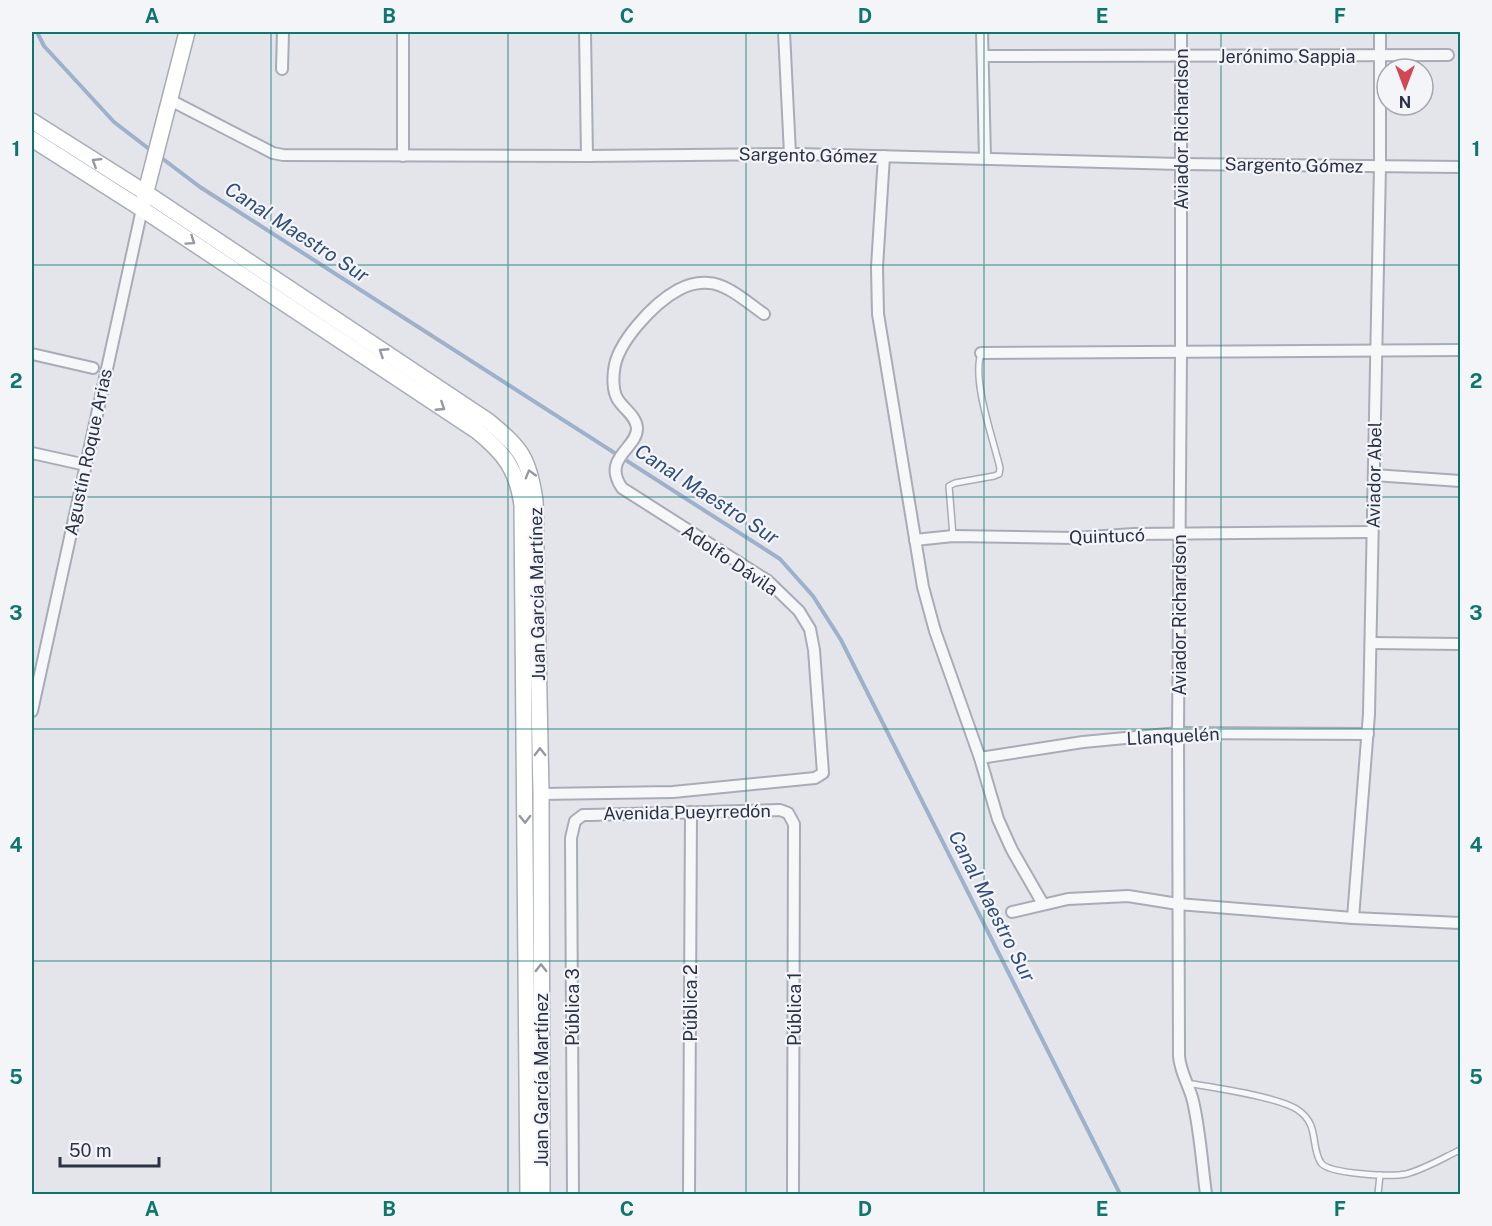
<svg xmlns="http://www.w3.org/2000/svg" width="1492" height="1226" viewBox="0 0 1492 1226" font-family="'Public Sans',sans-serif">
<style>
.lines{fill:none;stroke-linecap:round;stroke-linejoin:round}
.stream{stroke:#9db1cb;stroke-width:4}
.service-casing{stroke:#a8acb6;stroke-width:8}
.minor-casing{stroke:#a8acb6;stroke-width:14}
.secondary-casing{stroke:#a8acb6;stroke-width:18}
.service{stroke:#f6f7f9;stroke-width:5}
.minor{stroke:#f6f7f9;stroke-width:10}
.secondary{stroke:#fff;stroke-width:15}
.oneway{stroke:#9498a2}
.grid{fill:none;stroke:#0f766e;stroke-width:1.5;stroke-opacity:0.55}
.labels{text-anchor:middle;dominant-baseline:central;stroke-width:4.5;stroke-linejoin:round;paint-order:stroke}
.street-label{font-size:18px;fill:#2a3244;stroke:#f3f5f8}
.water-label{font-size:20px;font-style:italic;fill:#334e78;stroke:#f3f5f8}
.neatline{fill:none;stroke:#0f766e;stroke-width:2}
.grid-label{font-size:20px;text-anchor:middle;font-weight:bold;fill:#0f766e}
</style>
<rect width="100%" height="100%" fill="#e3e5eb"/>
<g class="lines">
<g class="stream">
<polyline points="37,32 44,46 114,122 153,152"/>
<polyline points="159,156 200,187 780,559 813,596 841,640 1120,1194"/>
</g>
<g class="service-casing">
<g id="service">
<path d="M953,536L949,486L955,483L994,476L999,474L1000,468C993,438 972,382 981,353"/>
<path d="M1186,1083C1211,1087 1280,1097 1298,1110C1320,1125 1310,1146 1321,1163C1329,1174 1392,1177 1406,1174C1425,1169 1443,1158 1460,1150"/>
<polyline points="1378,1194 1380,1175"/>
</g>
</g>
<g class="minor-casing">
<g id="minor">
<polyline points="403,32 403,156"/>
<polyline points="585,32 587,156"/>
<polyline points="784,32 790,154"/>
<polyline points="982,32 985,158"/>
<path d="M1181,32V353L1178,733L1179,1056C1180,1072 1189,1085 1193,1101C1200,1131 1202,1164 1206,1194"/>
<polyline points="983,56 1448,55"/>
<polyline points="282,69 283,32"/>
<polyline points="170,100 273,153 283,155 587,156 798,154 1180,164 1460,167"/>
<polyline points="884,156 877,267 878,314 923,587 935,631 980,758 998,819 1012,850 1043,904"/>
<polyline points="981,353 1460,350"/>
<polyline points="32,354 93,368"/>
<polyline points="32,453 86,465"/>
<polyline points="1374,475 1460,481"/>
<polyline points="915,540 953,536 1074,538 1134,534 1372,532"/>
<polyline points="1371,643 1460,644"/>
<polyline points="32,711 142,209"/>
<polyline points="980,758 1083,742 1178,733 1368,734"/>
<path d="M541,794L673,792L815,778L823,773L814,650L810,629L799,611L768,581L622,488C601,458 638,448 637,428C636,415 622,408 617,398C613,391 613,378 614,371C616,343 654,303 678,290C687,285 698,282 709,283C728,284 749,304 764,314"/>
<polyline points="1012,912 1068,899 1128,896 1178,904 1353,918 1460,923"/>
<polyline points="1353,918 1369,714 1380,166 1380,32"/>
<polyline points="573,1194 571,838 575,821 583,815 589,815 780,810 788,813 794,824 793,1194"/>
<polyline points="689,1194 691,812"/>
</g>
</g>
<g class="secondary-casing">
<g id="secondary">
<path d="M32,121L146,193L488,421C521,448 529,458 535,501L541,794L542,1194"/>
<path d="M32,139L142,209L477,431C504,453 517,469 522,505L528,1194"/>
<polyline points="143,203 187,32"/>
</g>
</g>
<use href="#service" class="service"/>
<use href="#minor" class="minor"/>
<use href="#secondary" class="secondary"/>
</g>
<defs><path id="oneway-chevron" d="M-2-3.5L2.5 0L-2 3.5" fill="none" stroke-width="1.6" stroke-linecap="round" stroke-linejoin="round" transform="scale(1.5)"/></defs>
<g class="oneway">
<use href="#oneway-chevron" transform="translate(96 162) rotate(-148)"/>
<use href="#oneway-chevron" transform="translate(191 241) rotate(34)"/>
<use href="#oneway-chevron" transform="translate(383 352) rotate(-147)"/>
<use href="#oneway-chevron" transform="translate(441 407) rotate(33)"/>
<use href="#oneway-chevron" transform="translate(530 474) rotate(-106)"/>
<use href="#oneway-chevron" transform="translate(540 752) rotate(-91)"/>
<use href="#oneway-chevron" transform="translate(525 819) rotate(89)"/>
<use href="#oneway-chevron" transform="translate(541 968) rotate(-90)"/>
</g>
<path class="grid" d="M271,32V1194M508,32V1194M746,32V1194M984,32V1194M1221,32V1194M32,265H1460M32,497H1460M32,729H1460M32,961H1460"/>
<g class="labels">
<g class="street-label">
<text x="1287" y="56">Jerónimo Sappia</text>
<text transform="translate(1181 129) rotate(-90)">Aviador Richardson</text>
<text transform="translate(808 155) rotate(1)">Sargento Gómez</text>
<text transform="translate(1294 165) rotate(1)">Sargento Gómez</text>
<text transform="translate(88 452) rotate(-78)">Agustín Roque Arias</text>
<text transform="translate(1374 475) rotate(-89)">Aviador Abel</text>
<text transform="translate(1107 536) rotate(-2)">Quintucó</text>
<text transform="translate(730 560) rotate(34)">Adolfo Dávila</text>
<text transform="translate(537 594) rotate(-91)">Juan García Martínez</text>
<text transform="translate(1179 615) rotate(-90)">Aviador Richardson</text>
<text transform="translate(1173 736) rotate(-3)">Llanquelén</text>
<text transform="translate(687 812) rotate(-1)">Avenida Pueyrredón</text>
<text transform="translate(690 1003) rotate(-90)">Pública 2</text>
<text transform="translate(572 1007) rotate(-90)">Pública 3</text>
<text transform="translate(794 1009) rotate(-90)">Pública 1</text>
<text transform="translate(541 1080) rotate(-90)">Juan García Martínez</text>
</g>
<g class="water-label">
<text transform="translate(297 232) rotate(33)">Canal Maestro Sur</text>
<text transform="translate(707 494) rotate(33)">Canal Maestro Sur</text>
<text transform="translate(992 906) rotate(63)">Canal Maestro Sur</text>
</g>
</g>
<rect width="1492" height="1226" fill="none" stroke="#f3f5f8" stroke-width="66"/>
<g transform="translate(1405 87) rotate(180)"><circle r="28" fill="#f3f5f8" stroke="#a3a7b0" stroke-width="1.5"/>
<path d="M0-4.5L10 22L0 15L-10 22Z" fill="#d14753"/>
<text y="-9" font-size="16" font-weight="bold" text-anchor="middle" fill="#2a3244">N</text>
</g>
<path d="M60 1157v9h99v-9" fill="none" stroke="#2a3244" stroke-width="3"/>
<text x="69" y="1157" font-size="18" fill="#2a3244" stroke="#f3f5f8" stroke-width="4.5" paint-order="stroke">50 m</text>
<rect x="33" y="33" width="1426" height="1160" class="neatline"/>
<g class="grid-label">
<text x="152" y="23">A</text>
<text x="389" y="23">B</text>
<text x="627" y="23">C</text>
<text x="865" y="23">D</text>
<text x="1102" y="23">E</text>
<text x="1340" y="23">F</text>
<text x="16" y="156">1</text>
<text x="1476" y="156">1</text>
<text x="16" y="388">2</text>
<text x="1476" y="388">2</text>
<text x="16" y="620">3</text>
<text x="1476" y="620">3</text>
<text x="16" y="852">4</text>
<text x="1476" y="852">4</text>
<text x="16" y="1084">5</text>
<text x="1476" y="1084">5</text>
<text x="152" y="1216">A</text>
<text x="389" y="1216">B</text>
<text x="627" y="1216">C</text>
<text x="865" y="1216">D</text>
<text x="1102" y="1216">E</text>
<text x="1340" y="1216">F</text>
</g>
</svg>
